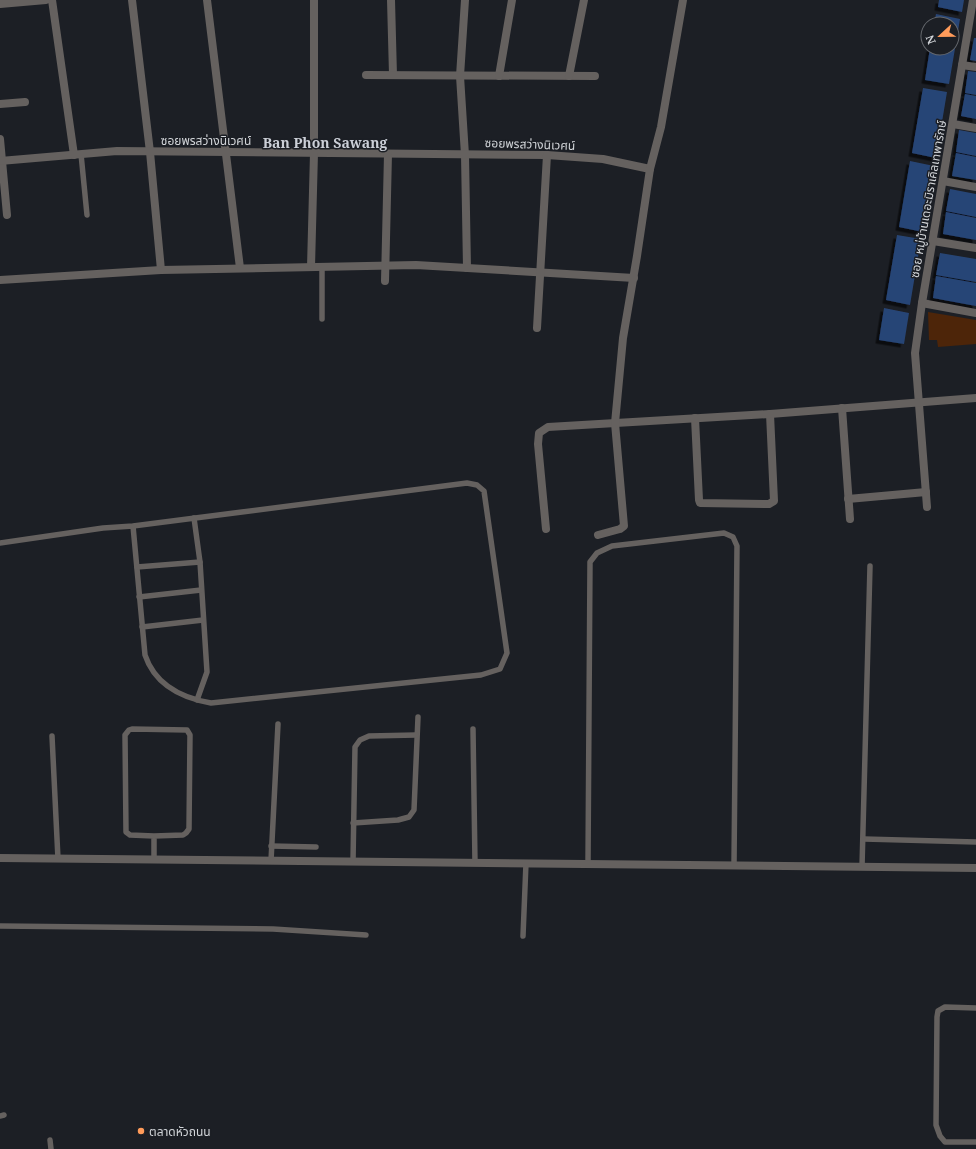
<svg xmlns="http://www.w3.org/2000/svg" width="976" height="1149" viewBox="0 0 976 1149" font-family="'Noto Serif','Noto Sans Thai',serif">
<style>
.green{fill:#4d2509}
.building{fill:#284576;filter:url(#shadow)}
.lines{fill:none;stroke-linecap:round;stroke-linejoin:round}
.service{stroke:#65615f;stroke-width:5.5}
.minor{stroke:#65615f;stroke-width:8}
.poi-dot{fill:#ff9b5a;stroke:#1c1f25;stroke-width:1.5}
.labels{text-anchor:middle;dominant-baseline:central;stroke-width:3;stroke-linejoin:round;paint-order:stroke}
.street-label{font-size:12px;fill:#d2d5d9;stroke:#1c1f25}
.poi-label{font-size:12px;fill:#d2d5d9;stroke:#1c1f25;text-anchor:start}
.quarter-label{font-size:14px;font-weight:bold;fill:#cbcfd7;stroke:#1c1f25}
</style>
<defs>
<filter id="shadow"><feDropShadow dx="-3.5" dy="3.5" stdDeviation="0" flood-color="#0009"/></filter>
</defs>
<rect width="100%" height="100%" fill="#1c1f25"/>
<polygon class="green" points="928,312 976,320 976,344 938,347 937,340 929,340"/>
<g class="building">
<polygon points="939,0 964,0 962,12 938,7"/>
<polygon points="936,14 960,19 949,84 925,80 930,48 952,48 952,24 934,24"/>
<polygon points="974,38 976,38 976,61 970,60"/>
<polygon points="968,71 976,72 976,95 965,93"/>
<polygon points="923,88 947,92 936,158 912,153"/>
<polygon points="965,94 976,96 976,119 961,116"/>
<polygon points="959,130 976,133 976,156 956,152"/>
<polygon points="956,153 976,157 976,180 952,176"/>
<polygon points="910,161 934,166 923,232 899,227"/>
<polygon points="950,189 976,194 976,217 946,211"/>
<polygon points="946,212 976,218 976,240 943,234"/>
<polygon points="897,235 921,239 910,305 886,300"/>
<polygon points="940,253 976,259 976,282 936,275"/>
<polygon points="936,276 976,283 976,306 933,298"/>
<polygon points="884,308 909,313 904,344 879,340"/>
</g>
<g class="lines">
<g class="service">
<polyline points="81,154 87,215"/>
<polyline points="322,267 322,319"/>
<polyline points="194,518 200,562 207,672 197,700"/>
<path d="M0,543L103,528L133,526L145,655C155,685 182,698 211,703L481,675L500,669L507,653L484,491L477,485L467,483L133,526"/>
<polyline points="137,567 200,562"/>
<polyline points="139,597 201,590"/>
<polyline points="142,627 203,620"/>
<polyline points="473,729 475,863"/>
<polyline points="52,736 58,859"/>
<polyline points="353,823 398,820 409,817 414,810 418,717"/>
<polyline points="864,839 976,842"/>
<polyline points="271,846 316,847"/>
<polyline points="154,860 154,836 130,835 126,832 125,735 129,730 132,729 187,730 190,735 189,829 186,833 183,835 154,836"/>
<polyline points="271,861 278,724"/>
<polyline points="353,862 355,747 360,740 369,736 416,735"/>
<polyline points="588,864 590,562 597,553 612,546 724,533 733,537 737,546 734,866"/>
<polyline points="862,867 870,566"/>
<polyline points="0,926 273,929 366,935"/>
<polyline points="523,936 526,863"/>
<polyline points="976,1008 945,1007 938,1011 937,1017 936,1125 940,1136 945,1142 976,1142"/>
<polyline points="0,1116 4,1115"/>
<polyline points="50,1140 51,1149"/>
</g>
<g class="minor">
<polyline points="52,0 74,155"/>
<polyline points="132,0 150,152 161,270"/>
<polyline points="207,0 240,268"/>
<polyline points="391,0 393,75"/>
<polyline points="465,0 460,76 465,155 467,268"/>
<polyline points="0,4 46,0"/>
<polyline points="962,65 976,67"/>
<polyline points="366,75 595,76"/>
<polyline points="499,76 512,0"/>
<polyline points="569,76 584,0"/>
<polyline points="0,104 25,102"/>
<polyline points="953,124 976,128"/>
<polyline points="0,139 7,215"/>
<polyline points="0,161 117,151 547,155 603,159 650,169"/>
<polyline points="943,181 976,187"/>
<polyline points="933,241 976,248"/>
<polyline points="311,267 314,153 314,0"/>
<polyline points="0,280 161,270 416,265 634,278"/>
<polyline points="385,281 388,154"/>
<polyline points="922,303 976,313"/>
<polyline points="537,328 547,155"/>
<polyline points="842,408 850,519"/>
<polyline points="695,418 699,500 700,503 769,504 774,501 770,414"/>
<polyline points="848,499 926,492"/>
<polyline points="927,507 915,353 922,303 973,0"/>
<polyline points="546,529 538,444 539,433 548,427 770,414 976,398"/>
<polyline points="598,535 620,529 624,526 615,423 623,338 637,256 650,169 661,127 683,0"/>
<polyline points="0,858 976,868"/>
</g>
</g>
<circle class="poi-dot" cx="141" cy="1131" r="4"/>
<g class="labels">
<g class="street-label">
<text x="206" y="140">ซอยพรสว่างนิเวศน์</text>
<text transform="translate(530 144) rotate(2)">ซอยพรสว่างนิเวศน์</text>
<text transform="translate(928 199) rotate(-80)">ซอย หมู่บ้านเดอะมิราเคิลเทพารักษ์</text>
</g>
<g class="poi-label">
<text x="149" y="1131">ตลาดหัวถนน</text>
</g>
<g class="quarter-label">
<text x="325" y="142">Ban Phon Sawang</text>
</g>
</g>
<g transform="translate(940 36) rotate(248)"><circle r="19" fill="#1c1f25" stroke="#65686d"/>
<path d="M0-3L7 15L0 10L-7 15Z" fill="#ff9b5a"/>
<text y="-6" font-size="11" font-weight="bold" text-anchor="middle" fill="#d2d5d9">N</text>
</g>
</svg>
